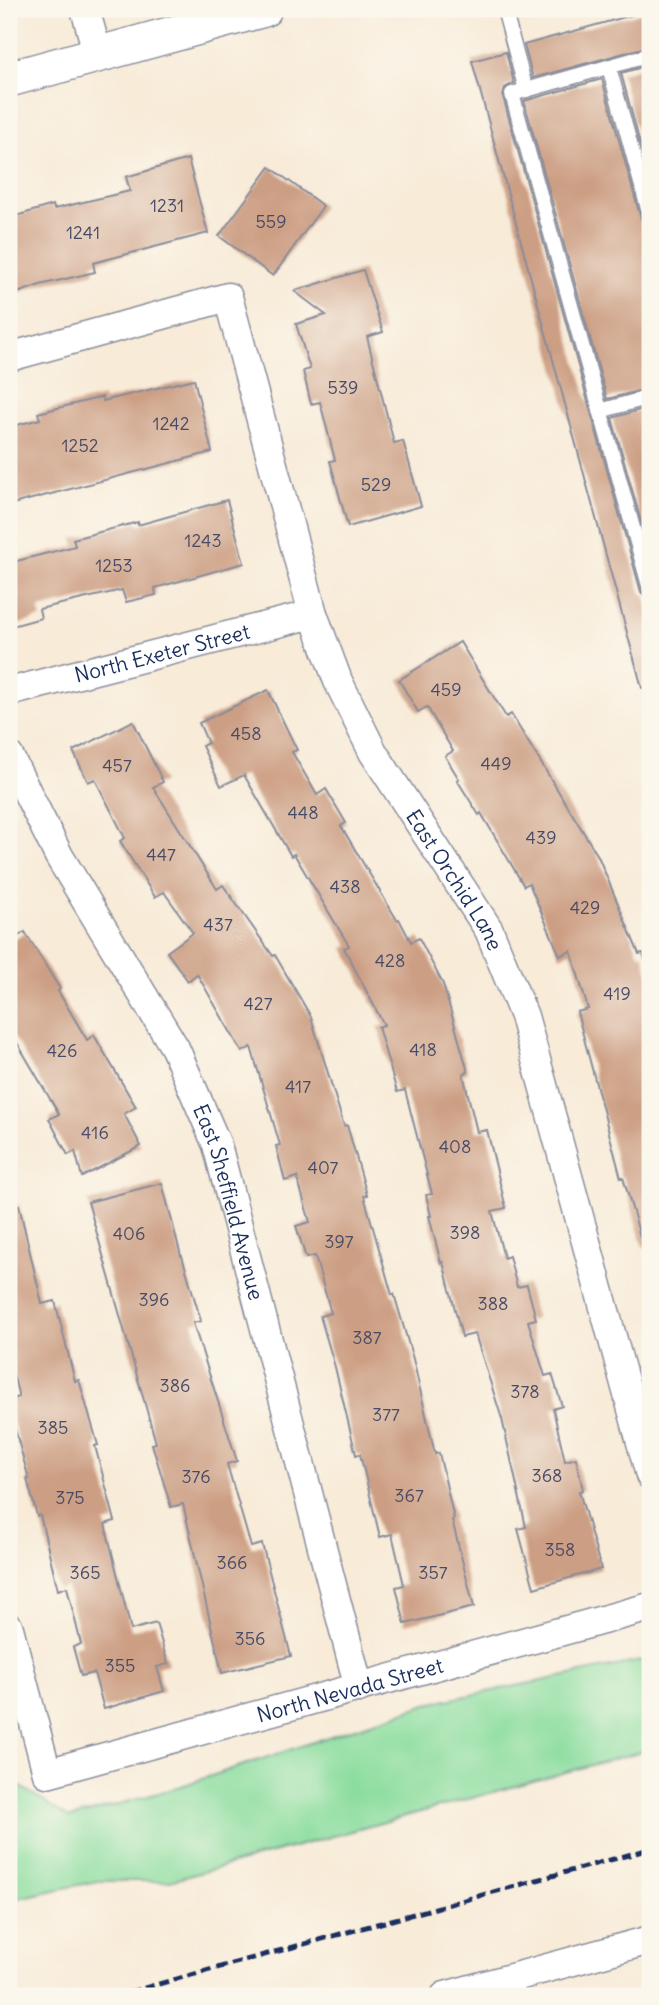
<svg xmlns="http://www.w3.org/2000/svg" width="659" height="2005" viewBox="0 0 659 2005" font-family="Delius,sans-serif">
<style>
.green{fill:#8add9e;stroke:#52867e;stroke-width:2}
.building{fill:#cc9e83}
.lines{fill:none;stroke-linecap:round;stroke-linejoin:round}
.service-casing{stroke:#8a8d9b;stroke-width:17}
.minor-casing{stroke:#8a8d9b;stroke-width:31}
.tertiary-casing{stroke:#8a8d9b;stroke-width:38}
.service{stroke:#fff;stroke-width:14}
.minor{stroke:#fff;stroke-width:28}
.tertiary{stroke:#fff;stroke-width:35}
.rail{stroke:#1b2f5e;stroke-width:5;stroke-dasharray:10 5;stroke-linecap:butt}
.labels{text-anchor:middle;dominant-baseline:central;stroke-width:6;stroke-linejoin:round;paint-order:stroke}
.number-label{font-size:18px;fill:#474b67}
.street-label{font-size:21px;fill:#1b2f5e;stroke:#fbf7ec}
</style>
<rect width="100%" height="100%" fill="#fbf7ec"/>
<filter id="ink" filterUnits="userSpaceOnUse"><feTurbulence type="fractalNoise" baseFrequency=".0143" numOctaves="2"/><feDisplacementMap in="SourceGraphic" scale="14" xChannelSelector="R" yChannelSelector="G"/><feConvolveMatrix kernelMatrix="1 2 1 2 8 2 1 2 1" color-interpolation-filters="sRGB"/></filter>
<filter id="wash" filterUnits="userSpaceOnUse"><feTurbulence type="fractalNoise" baseFrequency=".00686" numOctaves="4" result="noise"/><feDisplacementMap in="SourceGraphic" scale="28" xChannelSelector="R" yChannelSelector="G"/><feGaussianBlur stdDeviation="1.57" result="paint"/><feColorMatrix in="noise" values="0 0 0 0 0 0 0 0 0 0 0 0 0 0 0 0 0 1.4 0 .05"/><feComposite in="paint" operator="in"/></filter>
<g filter="url(#wash)">
<rect width="100%" height="100%" fill="#f8ebd8"/>
<polygon class="green" points="650,1659 650,1749 170,1881 97,1881 9,1900 9,1779 70,1818 169,1790 427,1704"/>
<g id="blocks">
<g class="building">
<polygon points="650,10 650,46 533,78 524,45"/>
<polygon points="506,52 514,83 505,88 503,97 641,592 646,597 650,614 650,687 642,688 472,61"/>
<polygon points="650,65 650,181 621,73"/>
<polygon points="602,79 641,219 644,223 650,225 650,388 607,399 524,101"/>
<polygon points="188,159 208,233 93,263 95,272 40,285 9,296 9,218 53,205 54,209 130,191 126,177"/>
<polygon points="270,167 323,206 273,276 219,236"/>
<polygon points="363,270 383,332 367,337 394,443 403,441 421,506 348,527 330,461 335,460 320,402 311,404 303,371 310,369 296,324 326,315 294,291"/>
<polygon points="194,379 212,452 9,505 9,427 40,419 38,413 102,397 103,401"/>
<polygon points="650,407 650,550 649,550 612,418"/>
<polygon points="227,500 244,563 155,588 156,595 126,602 122,590 39,609 41,618 9,627 9,563 75,546 73,539 138,522 138,525"/>
<polygon points="460,642 506,717 511,714 598,856 639,954 643,953 650,977 650,1246 643,1247 623,1177 621,1178 577,1012 588,1009 571,951 560,956 529,883 524,886 481,813 479,815 457,780 459,779 445,756 453,751 427,707 418,712 399,680"/>
<polygon points="268,690 297,750 292,752 317,795 326,789 346,823 341,826 397,920 399,919 411,942 419,938 443,984 468,1072 463,1074 477,1132 487,1130 506,1208 492,1211 504,1258 509,1256 517,1287 527,1285 536,1319 528,1321 545,1376 552,1374 562,1406 553,1409 565,1461 576,1458 583,1490 579,1491 601,1569 534,1588 518,1529 526,1527 502,1419 475,1334 462,1337 443,1262 441,1263 429,1216 431,1216 426,1195 432,1194 405,1090 397,1092 378,1027 384,1025 344,948 349,946 294,854 291,856 244,775 221,786 202,746 208,743 199,723"/>
<polygon points="133,721 163,782 153,787 217,889 223,885 273,956 275,955 311,1017 344,1126 347,1125 367,1195 364,1196 392,1295 394,1294 413,1359 435,1454 439,1453 454,1519 452,1520 474,1607 405,1624 396,1587 404,1585 392,1534 380,1537 360,1454 356,1455 335,1367 320,1316 331,1313 315,1256 306,1258 296,1226 310,1222 297,1177 285,1181 276,1146 280,1145 251,1047 242,1052 197,974 188,981 167,952 193,933 164,892 155,897 120,841 125,838 95,779 88,782 73,751"/>
<polygon points="25,932 60,989 58,991 87,1040 94,1035 136,1107 124,1114 141,1146 82,1177 75,1151 68,1155 49,1119 59,1114 9,1029 9,942"/>
<polygon points="162,1183 181,1256 182,1256 201,1321 193,1323 237,1461 227,1464 251,1547 262,1544 291,1656 222,1673 183,1504 171,1507 152,1444 156,1443 88,1202"/>
<polygon points="19,1205 42,1304 55,1301 75,1381 79,1380 98,1445 95,1446 115,1521 105,1524 131,1630 156,1623 168,1664 157,1667 164,1691 104,1709 94,1673 81,1676 73,1647 81,1644 67,1587 58,1590 40,1515 37,1516 27,1479 29,1479 9,1408 9,1400 19,1397 9,1358 9,1206"/>
</g>
</g>
</g>
<g filter="url(#ink)">
<use href="#blocks" fill-opacity="0" stroke="#8a8d9b" stroke-width="2"/>
<g class="lines">
<g class="service-casing">
<g id="service">
<polyline points="504,9 526,90"/>
<polyline points="650,55 512,94 650,589"/>
<polyline points="609,67 650,216"/>
<polyline points="600,411 650,397"/>
</g>
</g>
<g class="minor-casing">
<g id="minor">
<polyline points="85,9 98,55"/>
<path id="s1" d="M9,357L228,297L313,614L338,681L373,752L489,930L524,1016L650,1475"/>
<path id="s2" d="M9,692L313,614"/>
<path id="s3" d="M9,756L59,856L175,1048L217,1145L359,1688"/>
<path id="s4" d="M9,1628L47,1773L650,1607"/>
<polyline points="445,1996 650,1940"/>
</g>
</g>
<g class="tertiary-casing">
<polyline id="tertiary" points="9,79 264,9"/>
</g>
<use href="#service" class="service"/>
<use href="#minor" class="minor"/>
<use href="#tertiary" class="tertiary"/>
<polyline class="rail" points="115,1996 650,1849"/>
</g>
</g>
<g class="labels">
<g class="number-label">
<text x="167" y="205">1231</text>
<text x="271" y="221">559</text>
<text x="83" y="232">1241</text>
<text x="343" y="387">539</text>
<text x="171" y="423">1242</text>
<text x="80" y="445">1252</text>
<text x="376" y="484">529</text>
<text x="203" y="540">1243</text>
<text x="114" y="565">1253</text>
<text x="446" y="689">459</text>
<text x="246" y="733">458</text>
<text x="496" y="763">449</text>
<text x="117" y="765">457</text>
<text x="303" y="812">448</text>
<text x="541" y="837">439</text>
<text x="161" y="854">447</text>
<text x="345" y="886">438</text>
<text x="585" y="907">429</text>
<text x="218" y="924">437</text>
<text x="390" y="960">428</text>
<text x="617" y="993">419</text>
<text x="258" y="1003">427</text>
<text x="423" y="1049">418</text>
<text x="62" y="1050">426</text>
<text x="298" y="1086">417</text>
<text x="95" y="1132">416</text>
<text x="455" y="1146">408</text>
<text x="323" y="1167">407</text>
<text x="465" y="1232">398</text>
<text x="129" y="1233">406</text>
<text x="339" y="1241">397</text>
<text x="154" y="1299">396</text>
<text x="493" y="1303">388</text>
<text x="367" y="1337">387</text>
<text x="175" y="1385">386</text>
<text x="525" y="1391">378</text>
<text x="386" y="1414">377</text>
<text x="53" y="1427">385</text>
<text x="547" y="1475">368</text>
<text x="196" y="1476">376</text>
<text x="409" y="1495">367</text>
<text x="70" y="1497">375</text>
<text x="560" y="1549">358</text>
<text x="232" y="1562">366</text>
<text x="85" y="1572">365</text>
<text x="433" y="1572">357</text>
<text x="250" y="1638">356</text>
<text x="120" y="1665">355</text>
</g>
<g class="street-label">
<text stroke="none"><textPath href="#s2" startOffset="158">North Exeter Street</textPath></text>
<text stroke="none"><textPath href="#s1" startOffset="858">East Orchid Lane</textPath></text>
<text stroke="none"><textPath href="#s3" startOffset="500">East Sheffield Avenue</textPath></text>
<text stroke="none"><textPath href="#s4" startOffset="464">North Nevada Street</textPath></text>
</g>
</g>
<rect width="659" height="2005" fill="none" stroke="#fbf7ec" stroke-width="35"/>
</svg>
